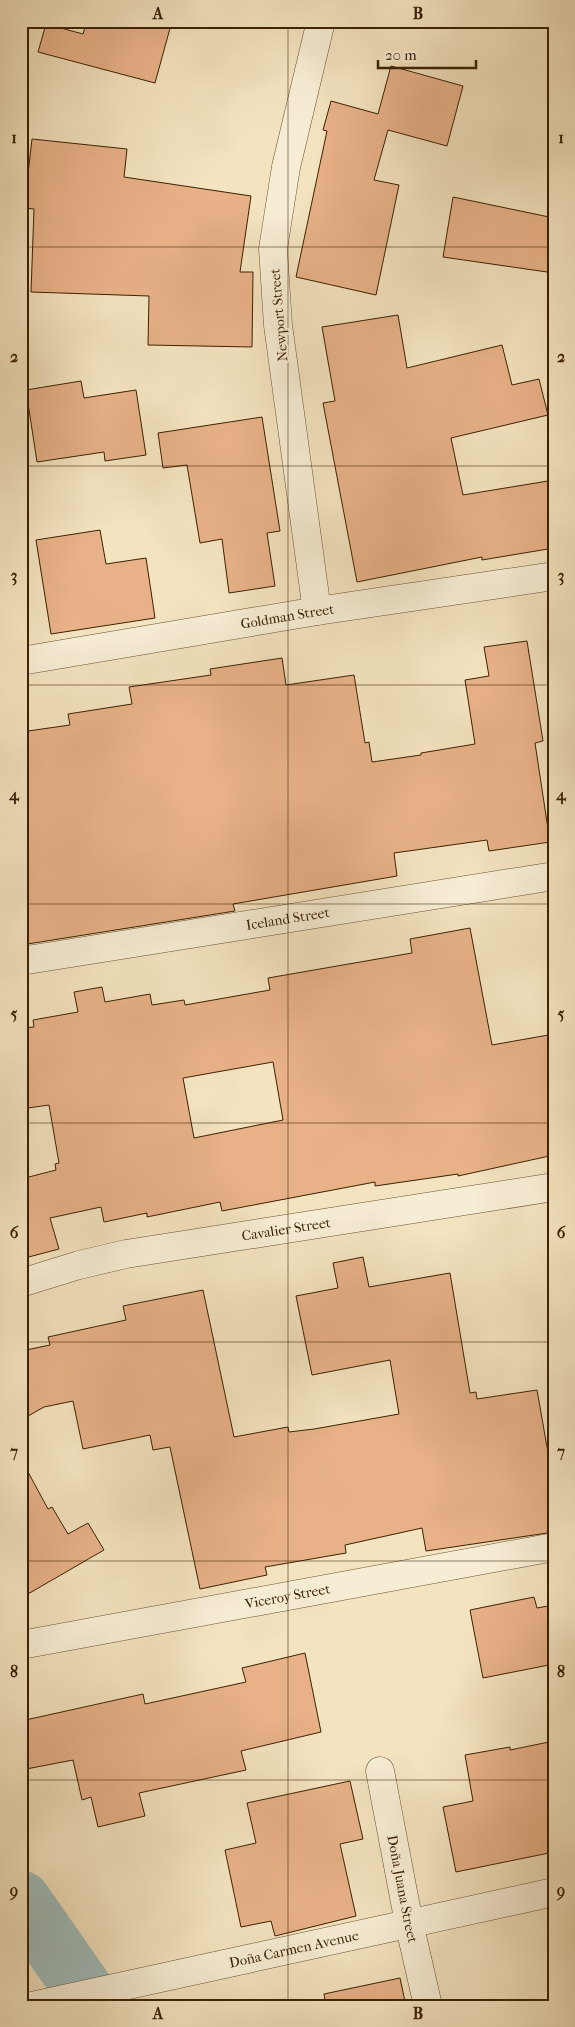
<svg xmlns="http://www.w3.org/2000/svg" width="575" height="2027" viewBox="0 0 575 2027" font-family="'IM FELL French Canon',serif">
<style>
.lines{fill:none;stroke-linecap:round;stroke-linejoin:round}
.river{stroke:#9fbcbb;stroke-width:59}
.building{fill:#e8b188;stroke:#3b2101;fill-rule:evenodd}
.street-casing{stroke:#695230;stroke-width:29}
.street{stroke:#f7edd5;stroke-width:28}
.grid{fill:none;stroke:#3b2101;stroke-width:1;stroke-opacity:0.55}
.labels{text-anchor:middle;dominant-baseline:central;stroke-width:4;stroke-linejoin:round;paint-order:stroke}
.street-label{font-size:14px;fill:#3b2101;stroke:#f7edd5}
.neatline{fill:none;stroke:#3b2101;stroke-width:2}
.grid-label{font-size:16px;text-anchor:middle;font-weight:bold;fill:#3b2101}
</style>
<rect width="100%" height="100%" fill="#f3e3bf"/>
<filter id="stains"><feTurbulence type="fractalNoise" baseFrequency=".004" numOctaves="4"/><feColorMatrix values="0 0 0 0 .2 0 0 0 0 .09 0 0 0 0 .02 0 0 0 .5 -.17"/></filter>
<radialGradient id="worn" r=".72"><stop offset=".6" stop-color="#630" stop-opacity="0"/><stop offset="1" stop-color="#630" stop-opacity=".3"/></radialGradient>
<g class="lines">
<polyline class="river" points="21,1900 95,2006"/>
</g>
<g class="building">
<polygon points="87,21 172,21 155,83 38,52 46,24 83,34"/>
<polygon points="391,66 463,86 447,146 388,130 374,180 399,185 376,295 296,277 327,131 323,130 331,101 378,114"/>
<polygon points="32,139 127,149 124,177 251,196 240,272 253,272 252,347 148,345 149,296 31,292 34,209 24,208"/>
<polygon points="453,197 554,218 554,273 443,257"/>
<polygon points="398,315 407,368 502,345 512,385 539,379 548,415 451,438 463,495 554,480 554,548 482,560 482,557 357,582 323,403 335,401 322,327"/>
<polygon points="81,381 84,398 136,390 146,455 105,461 104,452 37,462 26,390"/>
<polygon points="262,417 280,531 267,533 275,586 229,593 222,539 200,543 187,465 163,468 158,433"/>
<polygon points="100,530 106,564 146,558 155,618 51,634 36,540"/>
<polygon points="527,641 543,741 535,743 550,842 489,851 487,840 394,853 397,876 233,904 235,911 21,945 21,732 70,725 68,714 132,704 129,687 211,675 210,669 282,658 286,685 354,675 365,743 369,742 372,762 421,755 421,753 475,744 465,680 489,676 484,647"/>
<path d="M470,928L492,1045L554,1034V1155L458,1176V1174L375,1186V1182L222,1211L220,1202L147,1217V1213L104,1222L101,1207L50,1218L59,1249L21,1259V1179L56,1170L55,1164L59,1163L49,1105L21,1109V1028L34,1027L33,1020L78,1012L74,992L102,987L105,1002L150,994L152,1005L184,1000L185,1005L270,990L268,978L412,953L410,939ZM273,1062L283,1120L194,1138L183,1078Z"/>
<polygon points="363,1257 369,1287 450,1273 470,1393 476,1392 477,1399 537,1390 554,1487 554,1532 426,1551 422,1528 345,1545 346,1553 265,1567 267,1575 200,1589 170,1447 153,1450 150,1435 83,1449 73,1401 44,1407 21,1420 21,1351 50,1345 48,1337 126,1320 123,1306 203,1290 234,1437 288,1427 289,1432 314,1429 399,1414 390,1360 312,1375 296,1296 338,1288 333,1263"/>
<polygon points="21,1459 48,1509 52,1507 68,1534 88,1523 104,1550 21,1598"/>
<polygon points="534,1597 537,1608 554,1605 554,1664 483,1678 470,1610"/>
<polygon points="305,1653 321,1732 241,1751 246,1770 139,1793 145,1816 98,1827 91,1797 82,1800 73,1760 21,1770 21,1721 143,1694 145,1704 246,1682 242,1668"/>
<polygon points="554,1741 554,1852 456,1872 443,1807 473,1801 465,1755 510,1747 510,1750"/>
<polygon points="350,1781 363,1839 340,1844 356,1916 275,1936 271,1921 241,1927 225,1850 256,1843 247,1803"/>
<polygon points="400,1978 406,2006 326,2006 324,1994"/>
</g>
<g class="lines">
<g class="street-casing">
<g id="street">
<polyline points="317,611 278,325 273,249 286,167 321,21"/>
<path id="s1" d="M21,661L317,611L554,576"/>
<path id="s2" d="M21,961L554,876"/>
<path id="s3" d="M21,1283L79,1265L126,1254L554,1187"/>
<path id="s4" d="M21,1645L554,1547"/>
<path id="s5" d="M380,1771L409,1923L428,2006"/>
<path id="s6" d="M32,2006L554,1892"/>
</g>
</g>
<use href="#street" class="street"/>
</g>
<path class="grid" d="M288,21V2006M21,247H554M21,466H554M21,685H554M21,904H554M21,1123H554M21,1342H554M21,1561H554M21,1780H554"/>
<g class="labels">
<g class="street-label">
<text transform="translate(279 315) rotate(-95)">Newport Street</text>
<text stroke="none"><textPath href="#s1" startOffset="270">Goldman Street</textPath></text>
<text stroke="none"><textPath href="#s2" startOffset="270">Iceland Street</textPath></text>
<text stroke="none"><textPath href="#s3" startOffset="271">Cavalier Street</textPath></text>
<text stroke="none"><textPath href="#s4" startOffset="271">Viceroy Street</textPath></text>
<text stroke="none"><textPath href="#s5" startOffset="120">Doña Juana Street</textPath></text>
<text stroke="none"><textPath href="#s6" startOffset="268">Doña Carmen Avenue</textPath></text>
</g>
</g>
<rect width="575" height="2027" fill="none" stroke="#f3e3bf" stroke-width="55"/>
<path d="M378 60v8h98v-8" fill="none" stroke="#3b2101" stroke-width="2.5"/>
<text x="385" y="60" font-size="15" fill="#3b2101" stroke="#f7edd5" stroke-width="4" paint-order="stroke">20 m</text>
<rect x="28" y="28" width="520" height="1972" class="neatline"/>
<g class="grid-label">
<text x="158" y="19">A</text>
<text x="418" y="19">B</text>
<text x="14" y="143">1</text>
<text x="561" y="143">1</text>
<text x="14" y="362">2</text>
<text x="561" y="362">2</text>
<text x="14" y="581">3</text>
<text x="561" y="581">3</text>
<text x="14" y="800">4</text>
<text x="561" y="800">4</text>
<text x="14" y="1019">5</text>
<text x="561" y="1019">5</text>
<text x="14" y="1238">6</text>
<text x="561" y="1238">6</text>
<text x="14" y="1457">7</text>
<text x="561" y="1457">7</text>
<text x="14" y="1677">8</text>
<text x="561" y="1677">8</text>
<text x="14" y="1896">9</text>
<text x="561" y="1896">9</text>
<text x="158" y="2019">A</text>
<text x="418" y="2019">B</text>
</g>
<rect width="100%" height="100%" filter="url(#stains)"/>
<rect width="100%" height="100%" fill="url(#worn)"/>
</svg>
